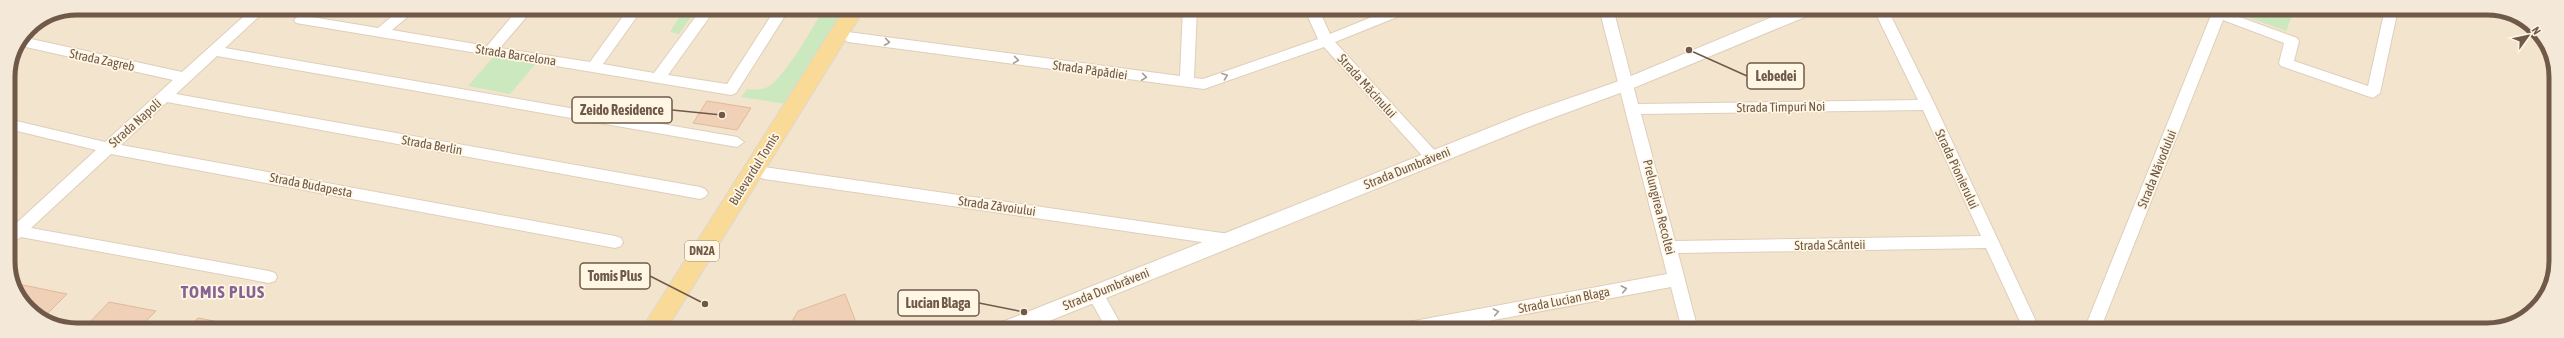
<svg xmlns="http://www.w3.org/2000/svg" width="2564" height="338" viewBox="0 0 2564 338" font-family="'Asap Condensed',sans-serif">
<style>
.residential{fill:#f3e4cd}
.green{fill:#cce8be}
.building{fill:#f0d1b7;stroke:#e2b998}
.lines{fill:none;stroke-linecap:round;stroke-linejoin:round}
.minor-casing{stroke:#dfcebb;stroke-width:2}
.tertiary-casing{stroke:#dfcebb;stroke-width:2}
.primary-casing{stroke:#ddd7d3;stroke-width:2}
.minor{fill:#fff;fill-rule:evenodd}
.tertiary{fill:#fff;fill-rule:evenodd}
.primary{fill:#f9db97;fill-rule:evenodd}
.oneway{stroke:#a99b91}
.labels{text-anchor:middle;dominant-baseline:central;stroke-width:3.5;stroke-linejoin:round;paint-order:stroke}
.shield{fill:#fff6e4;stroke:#9b8877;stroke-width:1}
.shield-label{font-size:12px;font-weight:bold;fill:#705948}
.street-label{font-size:13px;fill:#705948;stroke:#fff6e4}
.district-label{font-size:17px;font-weight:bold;letter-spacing:1px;fill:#866394;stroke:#fff6e4}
.rim{fill:none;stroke:#705948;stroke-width:5}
.leader{fill:none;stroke:#705948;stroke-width:1.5}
.callout-dot{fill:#705948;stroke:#fff6e4;stroke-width:1.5}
.callout{fill:#fff6e4;stroke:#705948;stroke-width:1.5}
.callout-label{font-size:14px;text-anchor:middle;font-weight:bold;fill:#705948}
</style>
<rect width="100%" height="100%" fill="#fbf2df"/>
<polygon class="residential" points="77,8 2496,9 2533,25 2555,63 2555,270 2533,313 2488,330 68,329 31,313 10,279 8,76 13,50 24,35 53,13"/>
<g class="green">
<polygon points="685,8 697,8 679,34 670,32"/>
<path d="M824,8H847L786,104L741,97L747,89C754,90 765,90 771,85C791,67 810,32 824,8Z"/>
<polygon points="2241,9 2295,9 2286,31 2239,14"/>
<polygon points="495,55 537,62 510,94 468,86"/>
</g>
<g class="building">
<polygon points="707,101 751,108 737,130 693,123"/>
<polygon points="13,283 67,294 44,317 36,315 31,313"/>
<polygon points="845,294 859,330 787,330 798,311"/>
<polygon points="109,302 156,311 138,329 110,329 87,325"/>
<polygon points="198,318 230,324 230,329 187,329"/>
</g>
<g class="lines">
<g class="minor-casing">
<g id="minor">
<polygon points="210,8 251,10 268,8 225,48 737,137 744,142 737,147 217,56 176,94 700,187 705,189 708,193 705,197 700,199 167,102 121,145 615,236 621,238 623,242 621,246 615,248 111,154 31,228 269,271 275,273 277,277 275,281 269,283 21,237 10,244 10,229 96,150 9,129 8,119 105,142 173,80 17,45 22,37 182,72 243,17 212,11"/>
<polygon points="307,8 322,8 312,17 378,28 402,8 418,8 392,30 487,46 519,8 534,8 500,48 590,62 629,8 643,8 603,64 654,73 702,8 716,8 668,75 727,84 776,8 790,8 736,93 731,95 296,23 294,20"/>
<polygon points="1183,8 1197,8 1194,78 1203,79 1318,39 1304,8 1318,8 1330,34 1394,8 1414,8 1412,11 1335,42 1438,154 1440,158 1438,162 1428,162 1324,47 1204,89 848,42 841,37 848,32 1180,76"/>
<path d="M1599,8H1613L1638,104L1918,100L1873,8H1887L1935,105L2040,330H2024L1986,248L1678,253L1698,330H1682L1671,287L1440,330H1395L1397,325L1403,323L1667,274ZM1923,110L1981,236L1675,241L1641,114Z"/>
<polygon points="2214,8 2228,8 2226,12 2297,38 2299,41 2294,61 2368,86 2385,9 2398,9 2380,93 2373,98 2281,66 2279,63 2284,43 2223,20 2100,330 2084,330"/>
<polygon points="764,167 1229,234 1235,236 1237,240 1235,244 1229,246 764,179 759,177 756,173 759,169"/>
<polygon points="1095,288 1101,289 1124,330 1107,330 1087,294 1089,289"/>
</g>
</g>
<g class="tertiary-casing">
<polygon id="tertiary" points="1794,8 1819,8 1817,12 1631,89 1536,124 1027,330 994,330 997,324 1524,114 1619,81"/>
</g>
<g class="primary-casing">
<polygon id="primary" points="845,8 865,8 666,330 641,330"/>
</g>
<use href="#minor" class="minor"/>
<use href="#tertiary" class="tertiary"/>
<use href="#primary" class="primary"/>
</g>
<defs><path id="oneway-chevron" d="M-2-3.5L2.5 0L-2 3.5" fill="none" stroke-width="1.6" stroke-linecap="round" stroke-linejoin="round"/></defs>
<g class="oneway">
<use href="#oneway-chevron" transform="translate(887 42) rotate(8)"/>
<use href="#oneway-chevron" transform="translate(1016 60) rotate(8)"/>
<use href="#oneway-chevron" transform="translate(1225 76) rotate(-20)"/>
<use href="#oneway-chevron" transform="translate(1144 77) rotate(8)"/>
<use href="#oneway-chevron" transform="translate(1624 289) rotate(-11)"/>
<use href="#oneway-chevron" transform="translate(1496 312) rotate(-11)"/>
</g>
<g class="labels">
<rect class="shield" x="685" y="241" width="34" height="20" rx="3"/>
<g class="shield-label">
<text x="702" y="251">DN2A</text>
</g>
<g class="street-label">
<text transform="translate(516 55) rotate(9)">Strada Barcelona</text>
<text transform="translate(102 60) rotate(12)">Strada Zagreb</text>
<text transform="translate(1090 70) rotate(8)">Strada Păpădiei</text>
<text transform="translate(1367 86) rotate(48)">Strada Măcinului</text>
<text transform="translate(1781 107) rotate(-1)">Strada Timpuri Noi</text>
<text transform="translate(135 123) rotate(-42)">Strada Napoli</text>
<text transform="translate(432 145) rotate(10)">Strada Berlin</text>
<text transform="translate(1407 168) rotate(-22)">Strada Dumbrăveni</text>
<text transform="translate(754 169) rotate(-58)">Bulevardul Tomis</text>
<text transform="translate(1957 169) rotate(65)">Strada Pionierului</text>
<text transform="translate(2157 169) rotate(-68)">Strada Năvodului</text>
<text transform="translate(311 185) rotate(11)">Strada Budapesta</text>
<text transform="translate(997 206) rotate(8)">Strada Zăvoiului</text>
<text transform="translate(1659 207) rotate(76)">Prelungirea Recoltei</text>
<text transform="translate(1830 245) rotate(-1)">Strada Scânteii</text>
<text transform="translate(1106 289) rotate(-22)">Strada Dumbrăveni</text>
<text transform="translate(1564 300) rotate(-11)">Strada Lucian Blaga</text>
</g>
<g class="district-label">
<text x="223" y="292">TOMIS PLUS</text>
</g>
</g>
<path d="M0 0H2564V338H0ZM77 15H2487A62 62 0 0 1 2549 77V261A62 62 0 0 1 2487 323H77A62 62 0 0 1 15 261V77A62 62 0 0 1 77 15Z" fill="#f4e9d8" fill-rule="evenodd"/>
<path class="rim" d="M77 15H2487A62 62 0 0 1 2549 77V261A62 62 0 0 1 2487 323H77A62 62 0 0 1 15 261V77A62 62 0 0 1 77 15Z"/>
<path class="leader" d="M1689 50L1747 76M722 115L672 110M705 304L650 276M1024 312L979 303"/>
<g class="callout-dot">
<circle cx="1689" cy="50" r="4"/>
<circle cx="722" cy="115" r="4"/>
<circle cx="705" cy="304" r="4"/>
<circle cx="1024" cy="312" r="4"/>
</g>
<g class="callout">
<rect x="1747" y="63" width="57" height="26" rx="4"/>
<rect x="572" y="97" width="100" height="26" rx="4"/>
<rect x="580" y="263" width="70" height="26" rx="4"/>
<rect x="898" y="290" width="81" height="26" rx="4"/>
</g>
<g class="callout-label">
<text x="1776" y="81">Lebedei</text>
<text x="622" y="115">Zeido Residence</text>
<text x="615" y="281">Tomis Plus</text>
<text x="938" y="308">Lucian Blaga</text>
</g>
<g transform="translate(2528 36) rotate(57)" stroke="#fff6e4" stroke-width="3" paint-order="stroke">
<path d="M0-3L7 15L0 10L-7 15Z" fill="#705948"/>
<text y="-6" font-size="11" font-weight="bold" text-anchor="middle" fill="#705948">N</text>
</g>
</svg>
